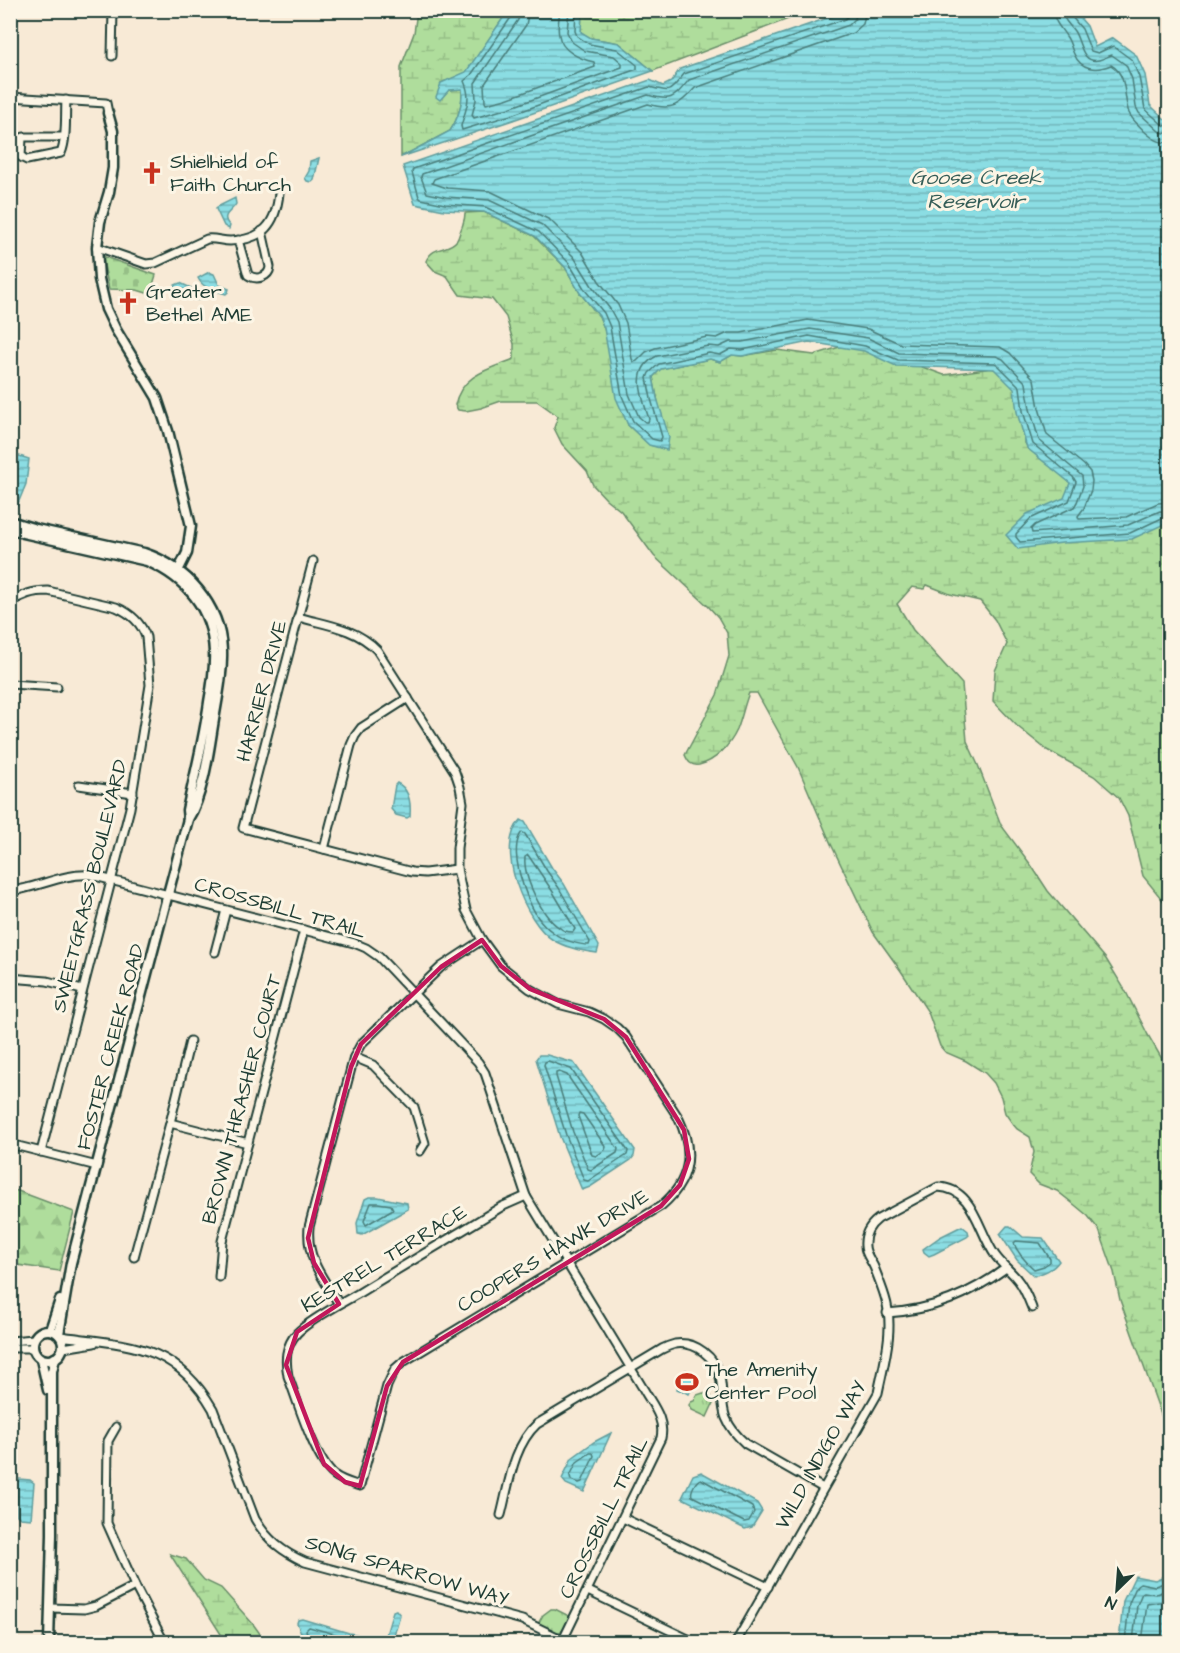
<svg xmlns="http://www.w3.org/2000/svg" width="1180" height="1653" viewBox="0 0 1180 1653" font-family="'Architects Daughter',sans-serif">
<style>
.forest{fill:url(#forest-firs);stroke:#678d68;stroke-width:1.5}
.wetland{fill:url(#wetland-marsh);stroke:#678d68;stroke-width:1.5}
.cemetery{fill:url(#cemetery-stones);stroke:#678d68;stroke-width:1.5}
.park{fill:url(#park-tufts);stroke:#678d68;stroke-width:1.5}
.water{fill:url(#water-rules);stroke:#609d9d;stroke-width:1.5}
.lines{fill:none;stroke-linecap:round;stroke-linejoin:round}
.shore{stroke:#4a7d7a;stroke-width:1.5}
.minor-casing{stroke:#1f3d34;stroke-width:11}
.tertiary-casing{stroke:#1f3d34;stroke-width:13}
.minor{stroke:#fcf5e5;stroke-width:7}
.tertiary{stroke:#fcf5e5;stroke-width:8}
.marked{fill:none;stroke:#c2185b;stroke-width:4.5;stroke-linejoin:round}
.labels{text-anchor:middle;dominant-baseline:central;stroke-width:6;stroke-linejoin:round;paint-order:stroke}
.poi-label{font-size:20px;fill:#1f3d34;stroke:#fcf5e5;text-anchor:start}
.street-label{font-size:20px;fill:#1f3d34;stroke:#fcf5e5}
.water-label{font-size:21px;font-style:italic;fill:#355d57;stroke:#fcf5e5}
</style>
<defs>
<pattern id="forest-firs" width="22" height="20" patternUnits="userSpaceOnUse" patternTransform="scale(1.5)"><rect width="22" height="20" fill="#afdd9c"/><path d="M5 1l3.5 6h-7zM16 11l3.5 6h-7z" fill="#96bf87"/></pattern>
<pattern id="wetland-marsh" width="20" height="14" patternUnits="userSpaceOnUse" patternTransform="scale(1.5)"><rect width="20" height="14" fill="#afdd9c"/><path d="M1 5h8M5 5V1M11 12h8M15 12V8" fill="none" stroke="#96bf87"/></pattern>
<pattern id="cemetery-stones" width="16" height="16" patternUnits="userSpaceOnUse" patternTransform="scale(1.5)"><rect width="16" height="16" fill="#afdd9c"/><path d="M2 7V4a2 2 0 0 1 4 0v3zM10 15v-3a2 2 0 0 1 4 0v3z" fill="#96bf87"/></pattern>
<pattern id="park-tufts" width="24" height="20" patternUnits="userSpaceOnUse" patternTransform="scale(1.5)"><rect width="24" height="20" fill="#afdd9c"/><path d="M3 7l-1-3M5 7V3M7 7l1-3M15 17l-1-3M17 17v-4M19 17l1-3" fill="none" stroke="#96bf87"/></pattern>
<pattern id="water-rules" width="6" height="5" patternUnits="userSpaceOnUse" patternTransform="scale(1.5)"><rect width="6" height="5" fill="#8bdde3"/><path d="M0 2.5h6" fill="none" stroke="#71b4b9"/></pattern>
</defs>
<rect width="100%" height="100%" fill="#f8ead6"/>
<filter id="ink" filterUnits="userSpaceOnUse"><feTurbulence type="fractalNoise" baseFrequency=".0167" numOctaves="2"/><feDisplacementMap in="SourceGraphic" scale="12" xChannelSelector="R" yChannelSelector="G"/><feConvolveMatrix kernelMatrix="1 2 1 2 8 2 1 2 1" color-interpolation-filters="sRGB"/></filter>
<g filter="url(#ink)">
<polygon class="forest" points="11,1190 18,1191 74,1212 59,1271 11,1264"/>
<g class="wetland">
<path d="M417,11H508L466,73L441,83L449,90L462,89C463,103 458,119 450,131L401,157V67L414,33Z"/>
<polygon points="582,11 809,11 653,71 619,43 590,38 581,32"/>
<path d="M484,212L534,236L565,267L580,293L599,316L604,328L628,425L650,445L667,449L653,377L660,369L710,359L720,362L732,355L742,356L777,350L814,355L846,345L914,364L944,375L992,368L1014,378L1026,435L1025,443L1027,446L1169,484V908L1143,876L1128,816L1119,798L1094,776L1047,750L1017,726L993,701L995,671L1007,644L995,620L980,601L950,594L927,585L924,589L912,587L897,604L913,630L962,684L967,741L978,765L1001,825L1031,865L1048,891L1106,959L1125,990L1148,1035L1169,1071V1437L1120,1300L1114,1272L1099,1230L1088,1216L1076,1206L1057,1191L1039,1184L1029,1174L1034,1152L1030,1137L1017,1129L1012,1123L1005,1113L1001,1097L994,1083L985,1073L966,1061L945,1052L940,1046L928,1012L901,971L873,932L831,844L798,767L757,693H749C744,705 742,718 737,730C730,745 716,761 699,765C691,766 688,762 685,755L717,695L729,656L727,633L718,617L708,606L654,556L621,511L606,499L593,485L587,471L562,444L554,428L558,416L537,401H501L481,408L466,411L458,410L455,405C461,375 489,369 514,359V344L506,317L492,299L460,295L447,276L435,271L426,261C434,244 448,252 457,240C459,237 460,231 462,227C464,221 465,219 465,213Z"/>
<polygon points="170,1554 186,1559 204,1580 221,1588 253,1624 266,1642 226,1642"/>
</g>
<polygon class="cemetery" points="102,256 156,275 150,294 137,290 109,289"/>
<g class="park">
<polygon points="703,1393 711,1396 713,1404 707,1417 692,1410 689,1405 691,1402 694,1401 697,1395"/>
<path d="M551,1609H555L571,1617C560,1639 558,1633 538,1624L543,1615Z"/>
</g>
<g class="water">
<polygon points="851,10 1074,11 1087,26 1095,47 1113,38 1136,55 1145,75 1150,105 1169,123 1169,526 1164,524 1132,539 1062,543 1018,549 1006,535 1027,514 1064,498 1070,483 1027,448 1017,412 1014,389 994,369 896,366 864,351 809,342 742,356 732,355 720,362 710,359 661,369 653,377 657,398 669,437 667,450 649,445 628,425 616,398 604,328 599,316 580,293 565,267 535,236 484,212 444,210 415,204 403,166 650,80 663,86 671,82 680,69"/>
<path d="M508,11H582L581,32L591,38L619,43L653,71L513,120L401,157L450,131C458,119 463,103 462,89L449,90L440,100L436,97L441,83L466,72Z"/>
<polygon points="319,158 314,180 312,182 307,181 305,178 309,171 310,161"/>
<path d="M235,198L236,204C232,212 219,215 230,226L229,229L224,226L216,209L217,207Z"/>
<path d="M209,272L214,274L219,285L229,289L228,292L226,294C215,290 203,289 198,278Z"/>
<path d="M180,283L204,294L206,295C200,305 184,297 175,294L173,291L175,285Z"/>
<polygon points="10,453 29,459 26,484 14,513 11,513"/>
<path d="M397,783C410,789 411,804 410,816L407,818L396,815L391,809L395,785Z"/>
<path d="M521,820L525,822L552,868L564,884L599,946L597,953C582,951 566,948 553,940C526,924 493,845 521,820Z"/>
<polygon points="539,1055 547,1055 574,1063 635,1150 634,1156 631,1160 590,1187 582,1190 560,1137 536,1059"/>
<polygon points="369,1197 378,1197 407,1203 408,1209 362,1235 358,1234 357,1223 365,1199"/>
<polygon points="962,1226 968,1231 969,1235 967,1237 934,1254 929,1256 924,1252 923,1249 940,1237"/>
<path d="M1007,1226H1010L1023,1237L1043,1238L1059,1261C1053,1270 1043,1273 1034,1276L1017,1260L1000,1234Z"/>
<polygon points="686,1370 697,1375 696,1379 697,1381 693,1390 691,1390 689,1394 677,1389 679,1380 681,1380 682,1373 684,1374"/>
<polygon points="611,1433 584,1492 566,1484 562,1479 572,1458 594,1442"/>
<polygon points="701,1472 757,1503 762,1511 752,1527 745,1529 682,1498 693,1475"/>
<polygon points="19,1479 30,1480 34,1483 31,1519 20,1518 17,1515 17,1483"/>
<polygon points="1169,1574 1169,1642 1119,1642 1123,1601 1135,1576 1155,1580"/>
<polygon points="396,1610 400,1615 392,1642 305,1642 297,1623 298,1620 302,1619 349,1633 382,1639 386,1635 393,1611"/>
</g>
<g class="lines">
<g class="shore">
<path d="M513,10L512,16L471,75L464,81C472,99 466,108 461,126L462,130L511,115L637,69V65L617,49L589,44L577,36L575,31L576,10"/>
<polyline points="520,10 518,20 475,83 476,100 472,115 474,118 509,108 622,67 622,63 614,56 585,51 572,42 567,32 569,10"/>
<path d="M529,10L526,25L484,85L485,102L486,104L506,99L595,67L594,62C580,59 561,51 559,35C557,27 559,18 560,10"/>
<path d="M849,10L848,16L845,19L684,74C669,93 672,93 649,87L413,169L412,172L419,197L421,199L445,204L485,207L539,232L569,263L585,290L604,313L610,327L622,396L633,421L652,439L660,441L662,437L651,399L647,378L649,373L659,364L709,353L720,355L731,349L742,350L809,336L865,346L898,360L995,363L998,365L1020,387L1023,411L1033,444L1073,477L1076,482L1069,501L1030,519L1016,534V537L1020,542L1130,533L1162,518L1170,520"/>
<path d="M857,10L855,19L849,25L689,80C673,99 672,102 648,95L422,174L421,177L427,193L446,197L489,200L542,225L574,257L592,286L610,309L617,322L629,394L639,417L645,422H648L649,419C642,397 630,369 657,356L708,346L719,347L730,342H742L810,329L868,338L899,353L996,356L1003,359L1026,383L1030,409L1039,440L1082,476L1083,486L1077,502L1074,507L1035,525L1031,529L1032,533L1128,525L1160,511L1170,512"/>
<path d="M866,10L863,24L853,33L695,88C679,106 672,111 648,104L434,179L432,183L447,188L490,191L550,220L582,252L599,281L618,305L626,323L632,359L634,362L637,361L646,352L655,348L707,337L717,338L728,333H741L808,320L868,329L901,344L1000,347L1010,353L1034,379L1039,408L1047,435L1084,465L1090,472L1092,481L1091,490L1084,508L1078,516L1079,519L1126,517L1158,503L1170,502"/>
<path d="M1053,10C1054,22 1060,27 1066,36C1070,41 1071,48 1074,54C1081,70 1096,71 1111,65C1128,75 1123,97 1129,113C1132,120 1139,125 1144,131C1152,138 1158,143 1170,143"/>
<path d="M1062,10C1063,20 1068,23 1074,31C1081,41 1081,64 1099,60C1104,59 1108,56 1112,55L1126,65L1132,79L1136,107L1139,113L1160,132L1170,134"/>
<polyline points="1070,10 1071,16 1082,29 1091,51 1098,53 1113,46 1132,60 1139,77 1145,109 1163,125 1170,127"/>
<path d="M522,832L525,834L547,871L559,888L590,942L589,945C579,945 562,940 554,933C548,929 541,922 537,916C526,898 507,850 522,832Z"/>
<path d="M528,855L553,892L572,924L575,929L573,932C569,932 563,931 560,928C542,917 523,877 525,857Z"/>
<polygon points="548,1061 571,1069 628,1151 627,1155 588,1181 584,1180 566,1135 544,1065 545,1062"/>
<polygon points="559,1072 567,1075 618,1149 617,1153 591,1170 588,1169 573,1132 556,1076 556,1073"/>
<polygon points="579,1113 583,1114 606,1147 605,1150 596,1156 592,1155 578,1116"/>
<polygon points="371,1203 378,1203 391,1205 393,1209 366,1225 364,1221"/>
<path d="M1016,1241L1040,1243L1050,1259V1262L1044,1266L1034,1269C1026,1262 1017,1252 1014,1243Z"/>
<polygon points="590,1453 593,1453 594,1456 582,1482 579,1483 571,1480 570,1476 577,1462"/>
<path d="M701,1479L752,1507L754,1512L749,1521L744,1522L692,1496C690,1491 696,1480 701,1479Z"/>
<polyline points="310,1642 306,1630 309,1627 364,1642"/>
<polyline points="1125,1642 1129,1603 1137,1585 1140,1583 1155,1586 1170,1581"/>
<polyline points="1133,1642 1137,1605 1142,1593 1144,1592 1156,1594 1170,1589"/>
<polyline points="1142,1642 1147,1604 1160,1602 1170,1599"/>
</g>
<g class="minor-casing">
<g id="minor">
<polyline points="112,56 113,10"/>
<polyline points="10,97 106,103 108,113"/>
<path d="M64,137H24L22,138L21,157L27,160L61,153C67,140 65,115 66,100"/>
<path d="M238,240L248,275C257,281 269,277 270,267L262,231"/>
<path d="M97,247L146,264L155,263L207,239C215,238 222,241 230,241C263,240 276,224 279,193"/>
<polyline points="313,561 243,828 412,872 425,873 457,869"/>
<path d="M10,603C22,594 33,591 48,591L116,607C130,613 141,622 146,637L150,685L130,808L41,1152"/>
<path d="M298,617C327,625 356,628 377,650L455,772L460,787L463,803L457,848V869L466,910L482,940L501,966L530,989L558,1004L589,1012L604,1019L617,1028L626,1037L678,1117C695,1152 691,1181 661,1206L403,1362L395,1369L387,1386L360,1486C351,1483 342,1481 334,1475C315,1460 297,1400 288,1376C285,1360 285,1346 297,1333C309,1320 342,1303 359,1293C406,1264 454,1236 501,1207L526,1196"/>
<polyline points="10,684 57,687"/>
<polyline points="79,785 133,793"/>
<polyline points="324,849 351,745 355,736 361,728 408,698"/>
<path d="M10,891C39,888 61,873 91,875L354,943L366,948L379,957L478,1062L485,1073L526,1196L644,1390C653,1406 665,1419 661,1438L562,1642"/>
<polyline points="215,952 226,910"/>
<polyline points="10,978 47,981 82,990"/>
<polyline points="354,1057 373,1065 414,1107 425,1143 420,1151"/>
<polyline points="170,1123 248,1143"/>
<polyline points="10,1144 97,1166"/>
<polyline points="134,1257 170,1123 190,1041"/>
<polyline points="219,1277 222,1241 304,930"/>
<path d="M339,1304C323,1278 306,1259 309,1227L354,1057L361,1044L441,967L482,940"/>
<path d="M887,1313C933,1310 969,1295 1006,1268"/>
<path d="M60,1336C128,1345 175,1343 213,1409L255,1519C267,1540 283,1552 305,1562L522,1620L563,1640"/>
<polyline points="10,1341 34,1339"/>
<polyline points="10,1348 33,1348"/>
<polyline points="63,1348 94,1343"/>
<polyline points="116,1427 108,1441 107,1523 135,1586 164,1642"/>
<path d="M501,1515C509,1484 513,1446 537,1424L662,1349C666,1347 671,1345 675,1344C696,1341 715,1357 720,1377C723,1390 721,1406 726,1418C730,1428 738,1437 746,1444L823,1488"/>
<polyline points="623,1518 768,1587"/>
<polyline points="588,1591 694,1642"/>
<polyline points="50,1608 84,1609 96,1606 135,1586"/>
<path d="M736,1642L878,1393C884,1363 895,1328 885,1297C882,1287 878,1277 874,1267C871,1260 865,1254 865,1246C864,1234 869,1226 878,1219L938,1187C974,1188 978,1231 995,1255C1001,1264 1010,1270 1017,1279C1024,1287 1028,1298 1032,1308"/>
</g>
</g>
<g class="tertiary-casing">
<g id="tertiary">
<polyline points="108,113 113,131 113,168 109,192 100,222 97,247 99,279 106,309 116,330 157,398 168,431 191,526 187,553 177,573"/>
<path d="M10,521L36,529L144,553C186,567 220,604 222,650C223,677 216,705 212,732C208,758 202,797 188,819L187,810C195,774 204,739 209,702C212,686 215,669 214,652C212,608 186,578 147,561L23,533L10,528"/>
<circle cx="48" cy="1345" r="15"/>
<polyline points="50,1330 60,1300"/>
<polyline points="59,1334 71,1263 165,905 188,819"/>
<polyline points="41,1359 48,1390"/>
<polyline points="49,1642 52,1535 52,1371 55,1358"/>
</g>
</g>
<use href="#minor" class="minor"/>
<use href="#tertiary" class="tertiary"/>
</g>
</g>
<path class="marked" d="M482,940L501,966L530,989L604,1019L626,1037L684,1130L689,1159L680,1185L661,1206L403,1362L387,1386L360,1486L345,1482L324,1464L286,1365L297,1332L339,1304L314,1263L308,1238L351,1067L361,1044L441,967Z"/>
<defs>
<g id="church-bare" transform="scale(1.8)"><path d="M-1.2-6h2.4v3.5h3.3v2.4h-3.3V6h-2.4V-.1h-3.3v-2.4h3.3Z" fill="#c8321e" stroke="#fcf5e5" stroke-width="2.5" paint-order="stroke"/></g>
<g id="stadium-bare" transform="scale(1.8)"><path d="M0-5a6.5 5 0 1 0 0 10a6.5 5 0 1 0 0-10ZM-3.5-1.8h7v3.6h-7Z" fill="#c8321e" stroke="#fcf5e5" stroke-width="2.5" paint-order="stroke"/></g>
</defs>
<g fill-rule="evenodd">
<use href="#church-bare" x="152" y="173"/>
<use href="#church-bare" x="128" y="303"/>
<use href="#stadium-bare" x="687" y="1382"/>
</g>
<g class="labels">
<g class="poi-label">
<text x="170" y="162">Shielhield of<tspan x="170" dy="23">Faith Church</tspan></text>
<text x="146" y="292">Greater<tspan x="146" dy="23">Bethel AME</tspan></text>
<text x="705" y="1370">The Amenity<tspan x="705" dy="23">Center Pool</tspan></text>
</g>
<g class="street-label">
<text transform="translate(262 691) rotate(-75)">HARRIER DRIVE</text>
<text transform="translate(90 886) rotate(-76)">SWEETGRASS BOULEVARD</text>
<text transform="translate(280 908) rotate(16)">CROSSBILL TRAIL</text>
<text transform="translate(111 1047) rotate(-75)">FOSTER CREEK ROAD</text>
<text transform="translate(242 1099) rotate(-75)">BROWN THRASHER COURT</text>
<text transform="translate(553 1251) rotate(-31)">COOPERS HAWK DRIVE</text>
<text transform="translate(384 1259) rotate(-31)">KESTREL TERRACE</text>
<text transform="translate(821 1455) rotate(-61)">WILD INDIGO WAY</text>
<text transform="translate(604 1518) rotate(-64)">CROSSBILL TRAIL</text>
<text transform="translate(407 1571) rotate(16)">SONG SPARROW WAY</text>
</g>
<g class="water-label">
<text x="976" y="177">Goose Creek<tspan x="976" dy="24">Reservoir</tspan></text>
</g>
</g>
<rect width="1180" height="1653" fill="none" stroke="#fcf5e5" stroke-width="36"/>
<rect x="18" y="18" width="1144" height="1617" fill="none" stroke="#1f3d34" stroke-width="2" filter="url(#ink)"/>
<g transform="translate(1117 1590) rotate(205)" stroke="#fcf5e5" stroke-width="4.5" paint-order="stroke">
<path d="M0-4.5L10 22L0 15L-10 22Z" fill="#1f3d34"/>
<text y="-9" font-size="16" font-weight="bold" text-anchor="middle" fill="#1f3d34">N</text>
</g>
</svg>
